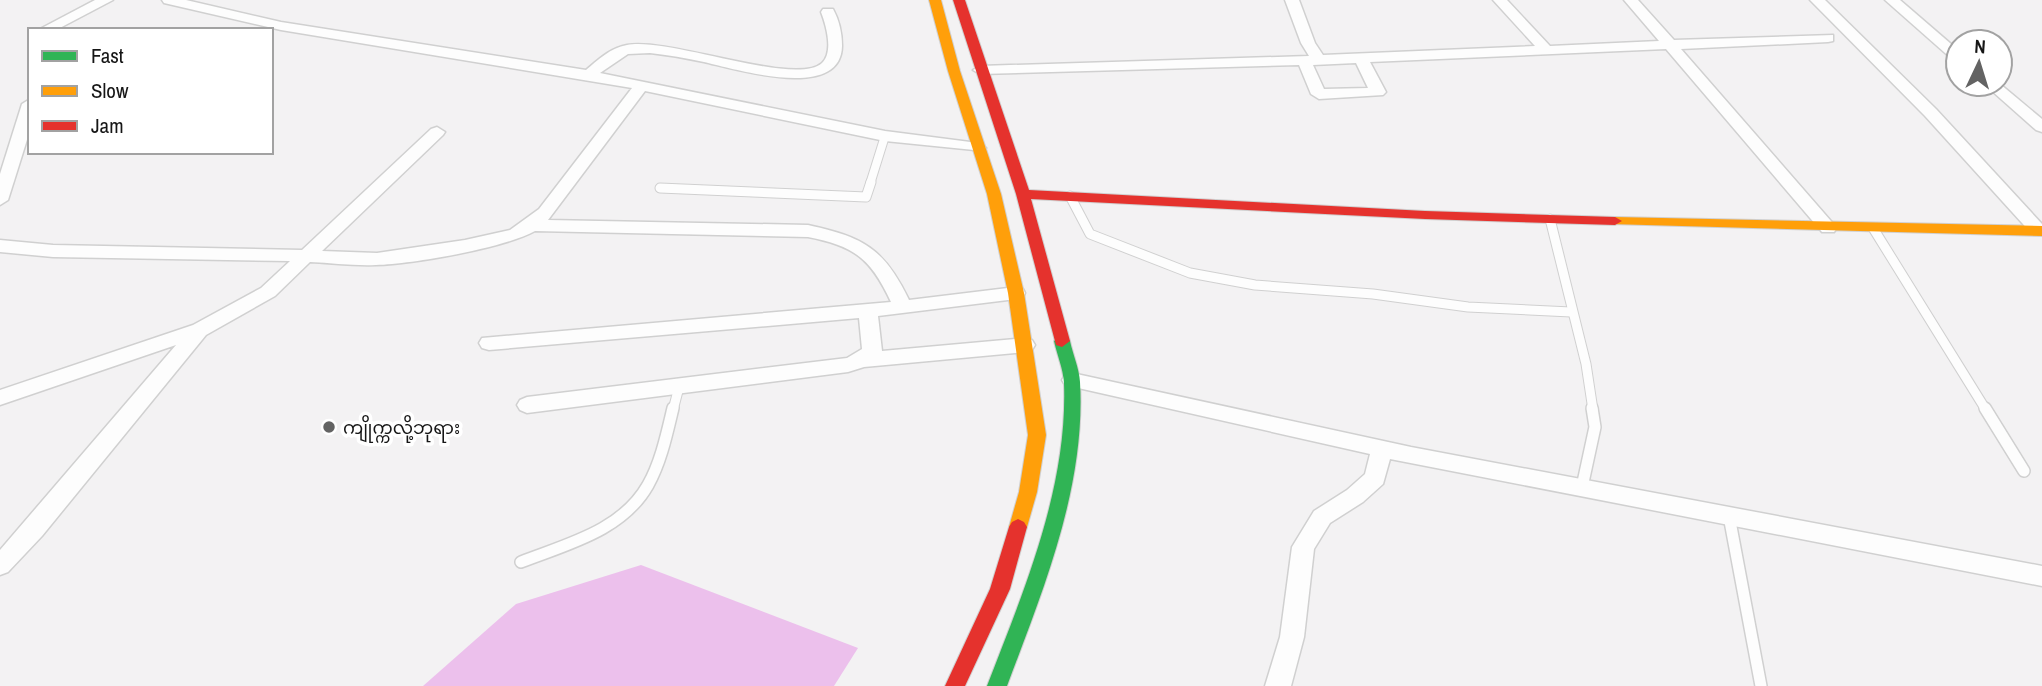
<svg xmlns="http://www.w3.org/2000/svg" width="2042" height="686" viewBox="0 0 2042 686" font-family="'Archivo Narrow','Noto Sans Myanmar',sans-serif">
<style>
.water{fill:#ecc0ec}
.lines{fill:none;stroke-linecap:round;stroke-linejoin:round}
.lane-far2-casing{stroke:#d0d0d0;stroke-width:10}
.lane-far1-casing{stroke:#d0d0d0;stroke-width:11}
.lane-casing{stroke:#d0d0d0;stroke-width:14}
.street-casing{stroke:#d0d0d0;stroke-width:3}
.fast-casing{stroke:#d0d0d0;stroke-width:2}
.slow-casing{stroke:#d0d0d0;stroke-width:2}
.jam-casing{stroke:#d0d0d0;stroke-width:2}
.lane-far2{stroke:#fdfdfd;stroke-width:8}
.lane-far1{stroke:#fdfdfd;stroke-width:9}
.lane{stroke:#fdfdfd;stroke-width:11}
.street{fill:#fdfdfd;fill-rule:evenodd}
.fast{fill:#30b455;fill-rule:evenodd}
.slow{fill:#ff9f0a;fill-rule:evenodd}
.jam{fill:#e5322d;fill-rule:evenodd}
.poi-dot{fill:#636363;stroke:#fff;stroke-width:2.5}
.labels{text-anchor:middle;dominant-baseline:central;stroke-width:7;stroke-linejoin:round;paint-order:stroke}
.poi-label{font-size:18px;fill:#161616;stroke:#fff;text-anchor:start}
</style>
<rect width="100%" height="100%" fill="#f3f2f3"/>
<polygon class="water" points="641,565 858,648 834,686 423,686 516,604"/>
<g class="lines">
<g class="lane-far2-casing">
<polyline id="lane-far2" points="870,184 885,136"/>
</g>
<g class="lane-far1-casing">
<g id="lane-far1">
<polyline points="660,188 866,197 871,182"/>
<polyline points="1070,196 1090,234 1190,273 1255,285 1373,294 1468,307 1571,312"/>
<polyline points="1550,219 1586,364 1593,410"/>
<polyline points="1873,228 1986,410"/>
<polyline points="673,410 679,387"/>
</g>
</g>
<g class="lane-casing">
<g id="lane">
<polyline points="1985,408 2024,471"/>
<polyline points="1582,487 1595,427 1592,408"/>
<polyline points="1729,516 1761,686"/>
<path d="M521,562C567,544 622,531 648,485C661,462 667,433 673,408"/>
</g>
</g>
<g class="street-casing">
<g id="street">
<polygon points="95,0 113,0 56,30 38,30"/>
<path d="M162,0H186L281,22L586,70C598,60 610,48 627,45C670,37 795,87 822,63C834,52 826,25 821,12L823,9H833C839,20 842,33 842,46C841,102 735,69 704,62C686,58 668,55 650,53L628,54L600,73L885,131L978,143L986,148L984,151L885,141L645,91L548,220L808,225C863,237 884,248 909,300L1016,287L1023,289L1025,293L1023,297L1016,299L878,316L882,351L1025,338L1032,340L1035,345L1032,350L1025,352L864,367L848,372L527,413L520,410L517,405L520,400L527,397L847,358L862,349L859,318L489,350L482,348L479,343L482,338L891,302C871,259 855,246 808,237L535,231C504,248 413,264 376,265C354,266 332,263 310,262L275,296L206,335L42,536L8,572L0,575V550L176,345L0,405V390L193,325L261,288L290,261L53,257L0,252V240L53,245L302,250L431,129L437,127L445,132L443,135L322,251L377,253L465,240L510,230L539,209L632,88L281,30L164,3Z"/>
<path d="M1285,0H1299L1315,43L1323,55L1535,46L1493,0H1507L1550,46L1659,41L1624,0H1638L1674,40L1833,35V41L1828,42L1681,49L1837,228L1834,232H1822L1666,49L1370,62L1386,92L1383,95L1319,99L1311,94L1299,65L980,74L973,70L980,66L1309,56L1301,43ZM1356,63L1368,88L1324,89L1313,65Z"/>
<polygon points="1810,0 1825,0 1936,109 2042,224 2042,234 2032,234 1925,116"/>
<polygon points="1885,0 1900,0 1958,50 1958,61 1953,60"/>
<polygon points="1984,84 2000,84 2042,119 2042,132 2036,130"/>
<polygon points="30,99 30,130 8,200 0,205 0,174 22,104"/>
<polygon points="1072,373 1411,447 2042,566 2042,586 1390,459 1383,484 1363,502 1330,523 1314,549 1304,637 1291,686 1265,686 1280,637 1292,547 1314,511 1347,490 1365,474 1370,454 1065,385 1062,380 1065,375"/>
</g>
</g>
<g class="fast-casing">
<path id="fast" d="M1062,335L1070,341C1073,355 1079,368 1080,382C1086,487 1043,590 1007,686H987C1024,590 1068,488 1064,383C1063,368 1057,355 1054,341Z"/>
</g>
<g class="slow-casing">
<g id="slow">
<polygon points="929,0 941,0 960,71 1001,194 1024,293 1046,435 1037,492 1027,527 1024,532 1018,535 1012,532 1009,527 1019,492 1028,435 1008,293 987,194 948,71"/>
<polygon points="1615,217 2042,226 2042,236 1610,224 1608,221 1610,218"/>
</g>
</g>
<g class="jam-casing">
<g id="jam">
<polygon points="953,0 965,0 1029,190 1425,211 1615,217 1622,221 1615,225 1425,219 1031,199 1070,341 1062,347 1056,345 1016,194"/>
<polygon points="1018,519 1024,522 1027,527 1010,589 965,686 945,686 990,589 1009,527 1012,522"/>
</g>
</g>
<use href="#lane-far2" class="lane-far2"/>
<use href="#lane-far1" class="lane-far1"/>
<use href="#lane" class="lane"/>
<use href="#street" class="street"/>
<use href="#fast" class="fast"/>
<use href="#slow" class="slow"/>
<use href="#jam" class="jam"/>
</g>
<circle class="poi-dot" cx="329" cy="427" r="7"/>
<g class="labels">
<g class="poi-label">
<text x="343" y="427">ကျိုက္ကလို့ဘုရား</text>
</g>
</g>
<rect x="28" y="28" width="245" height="126" fill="#ffffff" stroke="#a2a2a2" stroke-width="2"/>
<rect x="42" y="51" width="35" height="10" fill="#30b455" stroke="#a2a2a2" stroke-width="2"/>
<text x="91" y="63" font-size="21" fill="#161616">Fast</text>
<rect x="42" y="86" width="35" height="10" fill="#ff9f0a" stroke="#a2a2a2" stroke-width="2"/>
<text x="91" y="98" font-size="21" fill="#161616">Slow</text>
<rect x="42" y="121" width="35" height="10" fill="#e5322d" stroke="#a2a2a2" stroke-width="2"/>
<text x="91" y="133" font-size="21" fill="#161616">Jam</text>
<g transform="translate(1979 63) rotate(4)"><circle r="33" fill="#ffffff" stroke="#a2a2a2" stroke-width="2"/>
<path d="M0-5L12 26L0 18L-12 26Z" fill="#636363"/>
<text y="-10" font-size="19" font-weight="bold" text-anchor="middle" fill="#161616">N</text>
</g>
</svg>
